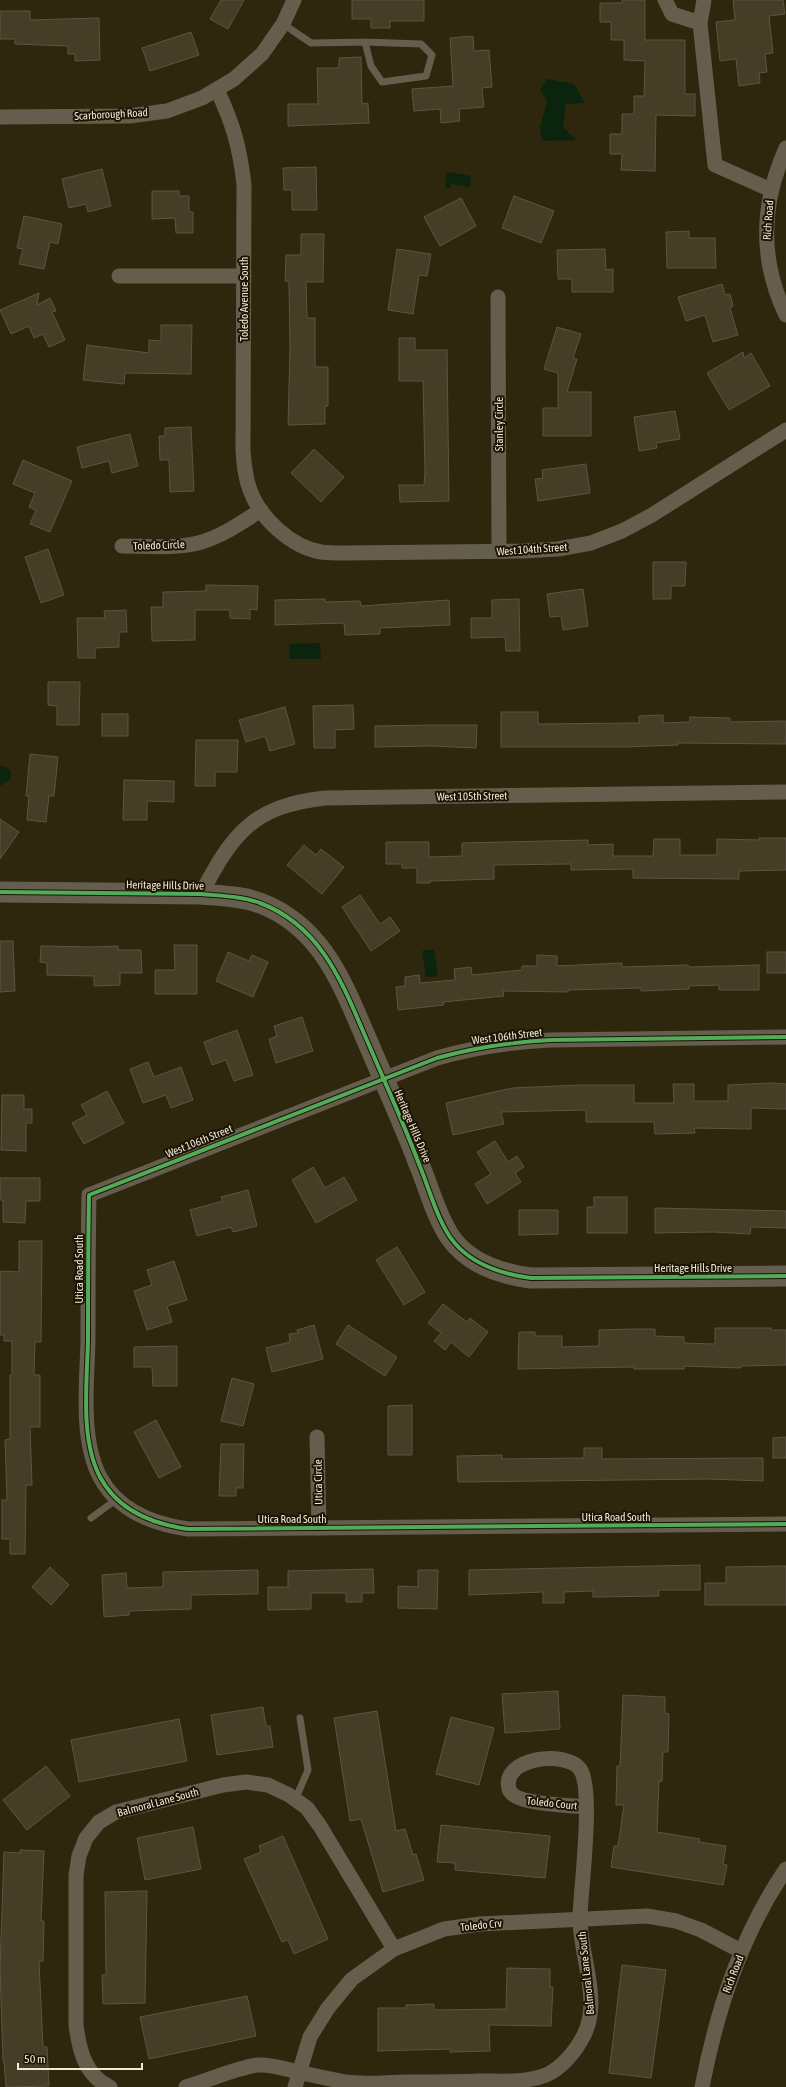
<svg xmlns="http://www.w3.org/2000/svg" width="786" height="2087" viewBox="0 0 786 2087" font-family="'Asap Condensed',sans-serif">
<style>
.water{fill:#0b240e}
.building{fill:#453d26;stroke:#5c5542}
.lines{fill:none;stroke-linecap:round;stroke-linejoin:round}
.lane{stroke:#655e4d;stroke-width:7}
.street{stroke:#655e4d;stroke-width:15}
.secondary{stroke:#655e4d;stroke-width:21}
.cycleway-casing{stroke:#1c1505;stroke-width:6}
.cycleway{stroke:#51ab58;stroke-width:4}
.labels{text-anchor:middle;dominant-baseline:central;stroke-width:4;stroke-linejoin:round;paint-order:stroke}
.street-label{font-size:11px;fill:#f2e9d3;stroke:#1c1505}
</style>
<rect width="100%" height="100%" fill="#2e260d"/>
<g class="water">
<polygon points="547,79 574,84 585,103 566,104 563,127 576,140 542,141 540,128 547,101 540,89"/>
<polygon points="447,172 471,176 470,187 451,184 451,188 445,187"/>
<polygon points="320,643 321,659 290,659 289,644"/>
<polygon points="0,766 6,767 11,771 11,778 0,786"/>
<polygon points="434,949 438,976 426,977 422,951"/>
</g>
<g class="building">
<polygon points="221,0 244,0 228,29 210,19"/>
<polygon points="352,0 424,0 424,21 390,21 390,28 371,28 371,19 352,19"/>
<polygon points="622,0 645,0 645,40 685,40 685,94 695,94 695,116 656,115 655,171 621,170 622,154 610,154 610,134 622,134 622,114 634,114 634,96 644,96 645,61 624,60 624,40 611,40 611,22 600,22 600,3 622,3"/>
<polygon points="733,0 783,0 785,14 769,16 773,53 765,54 767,72 759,73 760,83 739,86 736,59 720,61 716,22 735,20"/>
<polygon points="0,11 30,11 30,20 99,18 100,60 75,61 75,54 68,54 68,46 15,44 15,39 0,39"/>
<polygon points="191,32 199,55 150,71 142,48"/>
<polygon points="473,36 474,51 489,50 492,87 482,88 484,107 459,109 460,121 441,123 440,109 414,111 412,89 453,86 450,38"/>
<polygon points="361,57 362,104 368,103 369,123 288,126 288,104 318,104 317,68 339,68 339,58"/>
<polygon points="316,167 317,210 292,210 292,190 284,190 283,168"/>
<polygon points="102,169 111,206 88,212 86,204 69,208 62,179"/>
<polygon points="152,191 179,191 179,196 189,196 189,212 193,212 193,233 176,233 175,218 152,219"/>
<polygon points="514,196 554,211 541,243 502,228"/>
<polygon points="461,198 476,226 440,246 424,217"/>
<polygon points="24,216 62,224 58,244 50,242 44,269 19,264 23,249 17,248"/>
<polygon points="689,231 689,238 715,238 716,268 667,268 666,232"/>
<polygon points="301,234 324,234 323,282 306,282 307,318 315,318 315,367 328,367 328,406 325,406 325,424 288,425 290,349 289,281 285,281 286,255 301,255"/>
<polygon points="397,249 431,254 427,276 419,275 413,314 388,310"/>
<polygon points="605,249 606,270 613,269 613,292 572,292 572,279 558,279 557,250"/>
<polygon points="722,284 725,295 730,294 733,306 730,308 738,335 713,342 705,315 686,321 678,297"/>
<polygon points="39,293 37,305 50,298 56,311 52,312 65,340 49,347 43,334 34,338 29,326 11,334 0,310"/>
<polygon points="161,325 192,325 191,374 125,373 124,384 83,380 87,345 149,353 149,340 161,341"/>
<polygon points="557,327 581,334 573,358 577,359 567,392 591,392 591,436 543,436 543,408 558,408 558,373 544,369"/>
<polygon points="399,338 415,338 415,350 447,350 449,501 400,502 399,485 424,485 425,472 423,381 399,381"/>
<polygon points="743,352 744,358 751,353 770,386 729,410 707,373"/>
<polygon points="675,411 680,439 656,443 657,448 639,451 634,417"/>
<polygon points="191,427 194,491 170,492 169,460 160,460 159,436 165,436 165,428"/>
<polygon points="130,434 138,466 112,473 109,461 82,468 77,447"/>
<polygon points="314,449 344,477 321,502 291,473"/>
<polygon points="23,460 72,481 50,532 30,524 36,510 29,507 35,493 13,484"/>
<polygon points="586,464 590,493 538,501 535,479 543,478 542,470"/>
<polygon points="48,549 64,595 41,603 25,557"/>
<polygon points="653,562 686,562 685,586 671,586 671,599 653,599"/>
<polygon points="206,585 258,586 257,610 250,609 250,619 230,618 230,610 195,610 195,640 152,641 151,607 163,607 163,592 206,591"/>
<polygon points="583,589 588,626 563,630 561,616 550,617 547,594"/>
<polygon points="325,599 325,602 360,601 361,606 449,600 450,625 380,628 380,634 345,635 344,623 275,625 275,600"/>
<polygon points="519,599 520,651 506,651 505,637 471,638 471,618 492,618 492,600"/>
<polygon points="126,610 127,632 119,632 119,647 95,648 95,658 78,658 77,618 105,618 104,611"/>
<polygon points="48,682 80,682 79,725 57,725 57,706 48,705"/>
<polygon points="353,705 354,729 335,730 335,748 314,748 313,706"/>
<polygon points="285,707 295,744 270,751 265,736 246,742 239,720"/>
<polygon points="501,712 538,712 538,724 639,723 639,716 663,715 663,723 690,722 690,717 730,718 730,722 786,721 786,744 678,743 678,745 624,747 501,747"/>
<rect x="102" y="714" width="26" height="22"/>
<polygon points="433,725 477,725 476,748 432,746 375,747 375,726"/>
<polygon points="196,740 238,740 237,772 215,772 215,786 195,786"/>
<polygon points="30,754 58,757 54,796 49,796 46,822 27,820 29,796 26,796"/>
<polygon points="124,780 174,781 174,802 147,801 147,820 123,820"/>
<polygon points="0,819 19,832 0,859"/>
<polygon points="759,838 786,838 786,870 739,871 739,879 633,878 633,869 571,870 571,864 494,865 494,879 430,881 430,883 417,883 417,868 402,868 402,864 386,864 386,842 429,842 429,857 462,856 462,843 588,840 588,845 613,844 613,856 653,856 654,839 680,839 680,855 717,855 717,839 759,840"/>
<polygon points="304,845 316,855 321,849 344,867 322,894 287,865"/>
<polygon points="360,895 380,924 390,917 400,931 371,951 342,907"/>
<polygon points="0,941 13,941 15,991 0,992"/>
<polygon points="174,945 197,945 197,994 155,994 155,970 175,970"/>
<polygon points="41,946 93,947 118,946 118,950 141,950 142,973 120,973 120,985 94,986 94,976 47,975 47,963 40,962"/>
<polygon points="228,952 249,961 252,955 268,962 253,997 216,981"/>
<rect x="767" y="952" width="19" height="21"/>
<polygon points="537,955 557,956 557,966 622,963 622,967 688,965 689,967 759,965 759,990 719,990 719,985 689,986 689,989 641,991 641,988 568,990 568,992 503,991 504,996 443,1002 444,1005 398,1010 396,987 405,986 405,977 419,975 420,983 455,980 454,969 471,967 472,975 522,970 522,966 537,966"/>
<polygon points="302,1017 313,1051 276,1063 269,1039 277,1036 274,1026"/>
<polygon points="237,1030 253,1075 234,1081 226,1060 212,1065 204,1042"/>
<polygon points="148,1062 154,1077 181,1067 193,1100 171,1108 166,1095 143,1103 130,1069"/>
<polygon points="771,1083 786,1084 786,1109 751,1108 751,1129 694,1128 695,1133 655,1134 654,1122 586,1122 586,1110 501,1112 504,1124 453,1135 446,1103 512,1088 581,1085 634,1085 634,1103 674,1103 673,1084 694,1084 694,1101 728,1101 728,1085"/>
<polygon points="107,1091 124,1123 84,1144 72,1123 87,1115 81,1105"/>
<polygon points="2,1095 24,1095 24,1109 32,1109 32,1123 26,1123 26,1151 1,1150"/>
<polygon points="495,1141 508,1162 517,1156 524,1167 515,1173 521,1182 487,1204 475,1184 491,1174 477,1152"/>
<polygon points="313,1167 325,1188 344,1177 357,1200 316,1223 292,1180"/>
<polygon points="0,1178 40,1178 40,1201 26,1201 25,1223 3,1222 3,1200 0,1200"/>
<polygon points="248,1190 257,1226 233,1232 231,1227 197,1236 190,1210 223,1201 221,1197"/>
<polygon points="594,1197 627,1197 627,1233 587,1233 587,1207 594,1207"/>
<polygon points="655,1208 786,1211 786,1228 751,1227 750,1234 713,1232 655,1233"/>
<polygon points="519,1210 558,1210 558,1234 519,1235"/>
<polygon points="19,1241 42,1241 41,1342 35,1342 34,1375 40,1375 40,1427 30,1427 32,1485 26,1485 25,1554 10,1554 10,1539 2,1539 2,1500 7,1500 5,1440 10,1439 10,1375 12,1375 12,1341 4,1341 4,1335 0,1335 0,1271 19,1272"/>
<polygon points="397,1247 425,1292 404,1305 376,1260"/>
<polygon points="174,1261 187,1300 167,1306 172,1322 147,1330 134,1291 152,1285 147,1270"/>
<polygon points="443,1304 467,1322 470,1318 488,1332 469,1357 451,1342 445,1350 434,1341 441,1333 428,1323"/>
<polygon points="314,1325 323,1359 272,1372 266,1348 290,1342 289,1334 298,1333 297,1330"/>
<polygon points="348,1325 397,1357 385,1376 336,1344"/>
<polygon points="715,1328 771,1328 771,1330 786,1330 786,1365 741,1366 741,1368 684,1366 684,1369 634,1369 634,1367 518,1369 519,1332 535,1332 535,1336 562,1336 562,1347 599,1346 599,1330 635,1329 655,1329 655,1336 684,1337 684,1343 715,1344"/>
<polygon points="177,1346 177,1386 153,1386 152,1367 134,1367 134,1347"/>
<polygon points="232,1378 254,1384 243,1426 221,1421"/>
<polygon points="412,1405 412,1455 388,1455 388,1406"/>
<polygon points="156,1420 181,1467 159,1478 134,1432"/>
<polygon points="786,1437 786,1458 773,1458 773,1438"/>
<polygon points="221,1444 244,1444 243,1488 236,1488 236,1496 219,1496"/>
<polygon points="584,1448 602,1448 602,1459 763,1458 763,1481 708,1479 458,1482 457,1456 502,1455 502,1459 584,1458"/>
<polygon points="700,1565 700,1590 658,1590 659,1596 593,1597 593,1591 564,1592 564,1603 543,1603 543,1592 469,1595 469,1570"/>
<polygon points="786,1566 786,1605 705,1605 705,1583 726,1583 726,1567"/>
<polygon points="50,1567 69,1585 51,1605 32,1587"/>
<polygon points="373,1569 374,1593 362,1593 362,1602 346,1602 346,1593 311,1593 311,1609 268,1610 268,1587 288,1587 288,1571"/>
<polygon points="258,1570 258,1594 191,1595 191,1609 129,1611 129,1615 104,1617 102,1575 126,1573 127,1588 163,1587 163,1572"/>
<polygon points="418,1570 438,1570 437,1609 398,1608 398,1586 418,1587"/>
<polygon points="558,1691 560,1729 505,1733 502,1694"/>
<polygon points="623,1695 665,1697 665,1713 669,1714 668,1752 663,1752 662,1781 659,1781 657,1832 700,1839 699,1842 726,1846 723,1864 727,1865 723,1885 611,1867 614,1846 618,1846 624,1805 616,1805 617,1766 620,1766"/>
<polygon points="263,1707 266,1726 270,1726 273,1747 217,1755 211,1715"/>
<polygon points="377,1711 396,1831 405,1829 413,1855 416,1854 424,1880 383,1892 361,1819 350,1821 334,1718"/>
<polygon points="451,1717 494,1728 479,1785 436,1774"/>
<polygon points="179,1719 187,1761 79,1782 71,1740"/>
<polygon points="46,1766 70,1796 27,1830 3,1800"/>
<polygon points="441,1825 550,1836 545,1878 455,1870 455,1863 437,1862"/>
<polygon points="193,1827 201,1869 145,1880 137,1838"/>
<polygon points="283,1836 328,1939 294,1954 288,1940 282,1942 244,1859 261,1852 259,1846"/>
<polygon points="20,1850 44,1851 41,1921 44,1921 43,1961 39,1961 43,2047 47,2047 49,2086 6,2087 4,2061 3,2061 0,1968 4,1852 20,1853"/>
<polygon points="147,1891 145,2003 103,2004 102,1975 106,1975 105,1892"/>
<polygon points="622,1965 666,1970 651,2078 609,2073"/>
<polygon points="507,1968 550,1969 550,1987 553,1987 551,2026 489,2025 490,2051 450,2052 450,2049 378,2051 378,2008 406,2008 406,2005 434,2004 434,2010 506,2009"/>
<polygon points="247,1996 256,2036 149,2059 140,2017"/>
</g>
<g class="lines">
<g class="lane">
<polyline points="283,24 311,43 365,42 421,44 432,55 426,76 382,82 371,66 365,42"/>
<polyline points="91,1518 117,1499"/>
<polyline points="295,1800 308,1770 300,1718"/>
</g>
<g class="street">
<polyline points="665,0 672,14 700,23"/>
<polyline points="704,0 700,23 715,165 771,190"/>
<path d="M217,90C233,123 240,148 244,185L243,450C244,464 245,477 250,490C260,518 291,547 321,552C329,553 338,553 346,553L523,551L558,549L591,543L622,531L652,515L786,430"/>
<polyline points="0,117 129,116 167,111 202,98 234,79 262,54 283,24 294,0"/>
<path d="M786,148C761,204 759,259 786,315"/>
<polyline points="119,276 244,276"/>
<polyline points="498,297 499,551"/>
<path d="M122,546C147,546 174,549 198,543C221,537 241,523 261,510"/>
<path d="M201,894C233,833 253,806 325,798L786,792"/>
<path d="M786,1037L550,1040C509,1042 476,1047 437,1058L89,1195C88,1244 88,1292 88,1340C87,1383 80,1439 100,1477C118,1511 152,1524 188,1529L786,1524"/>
<polyline points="317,1437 319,1528"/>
<path d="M110,2087C85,2076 79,2049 76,2025V1875L79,1856L86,1838L99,1822L116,1812L223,1785L246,1782L268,1785L289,1795L307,1808L320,1826L394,1949"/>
<path d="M186,2087C207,2081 236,2068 257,2065C272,2064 285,2069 299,2072C315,2076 330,2079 346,2082C365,2085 387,2082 407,2082C432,2082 456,2082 481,2081C501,2081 526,2083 546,2075C562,2068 576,2051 584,2035C602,1999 579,1954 580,1916C581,1887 594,1788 580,1769C566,1750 501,1757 509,1789C513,1805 570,1805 586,1807"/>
<polyline points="295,2087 310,2037 328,2008 352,1979 394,1949 444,1929 480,1924 647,1916 676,1921 701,1930 741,1951"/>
<path d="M702,2087C717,2010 741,1935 786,1869"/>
</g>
<path class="secondary" d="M0,892L201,894C221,896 241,896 260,903C324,927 344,988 369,1045C386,1085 404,1124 419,1164C429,1188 436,1216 450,1237C468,1263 501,1274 531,1278L786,1276"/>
<g class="cycleway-casing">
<g id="cycleway">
<path d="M0,892L201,894C221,896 241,896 260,903C324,927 344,988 369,1045C386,1085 404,1124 419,1164C429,1188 436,1216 450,1237C468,1263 501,1274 531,1278L786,1276"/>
<path d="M786,1037L550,1040C509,1042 476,1047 437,1058L89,1195C88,1244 88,1292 88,1340C87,1383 80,1439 100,1477C118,1511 152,1524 188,1529L786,1524"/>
</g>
</g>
<use href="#cycleway" class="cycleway"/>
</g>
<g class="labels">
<g class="street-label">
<text transform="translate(111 114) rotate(-3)">Scarborough Road</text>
<text transform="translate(768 220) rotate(-86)">Rich Road</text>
<text transform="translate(244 299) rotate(-90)">Toledo Avenue South</text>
<text transform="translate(499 424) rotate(-90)">Stanley Circle</text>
<text transform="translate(159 545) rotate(-2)">Toledo Circle</text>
<text transform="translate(532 549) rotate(-4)">West 104th Street</text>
<text transform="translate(472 796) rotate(-1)">West 105th Street</text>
<text transform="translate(165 885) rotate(1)">Heritage Hills Drive</text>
<text transform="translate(507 1036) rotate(-7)">West 106th Street</text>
<text transform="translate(413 1126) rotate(67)">Heritage Hills Drive</text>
<text transform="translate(199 1141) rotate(-22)">West 106th Street</text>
<text x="693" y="1268">Heritage Hills Drive</text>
<text transform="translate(79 1269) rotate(-90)">Utica Road South</text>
<text transform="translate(318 1482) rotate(-91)">Utica Circle</text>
<text x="616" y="1517">Utica Road South</text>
<text x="292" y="1519">Utica Road South</text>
<text transform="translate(158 1802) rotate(-15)">Balmoral Lane South</text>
<text transform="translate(552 1803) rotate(6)">Toledo Court</text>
<text transform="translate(481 1925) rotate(-6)">Toledo Crv</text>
<text transform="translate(586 1973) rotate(-96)">Balmoral Lane South</text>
<text transform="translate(733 1974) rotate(-69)">Rich Road</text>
</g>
</g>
<path d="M18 2063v6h124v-6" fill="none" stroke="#f2e9d3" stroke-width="2"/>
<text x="24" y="2063" font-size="12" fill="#f2e9d3" stroke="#1c1505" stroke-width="3" paint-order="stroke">50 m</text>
</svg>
